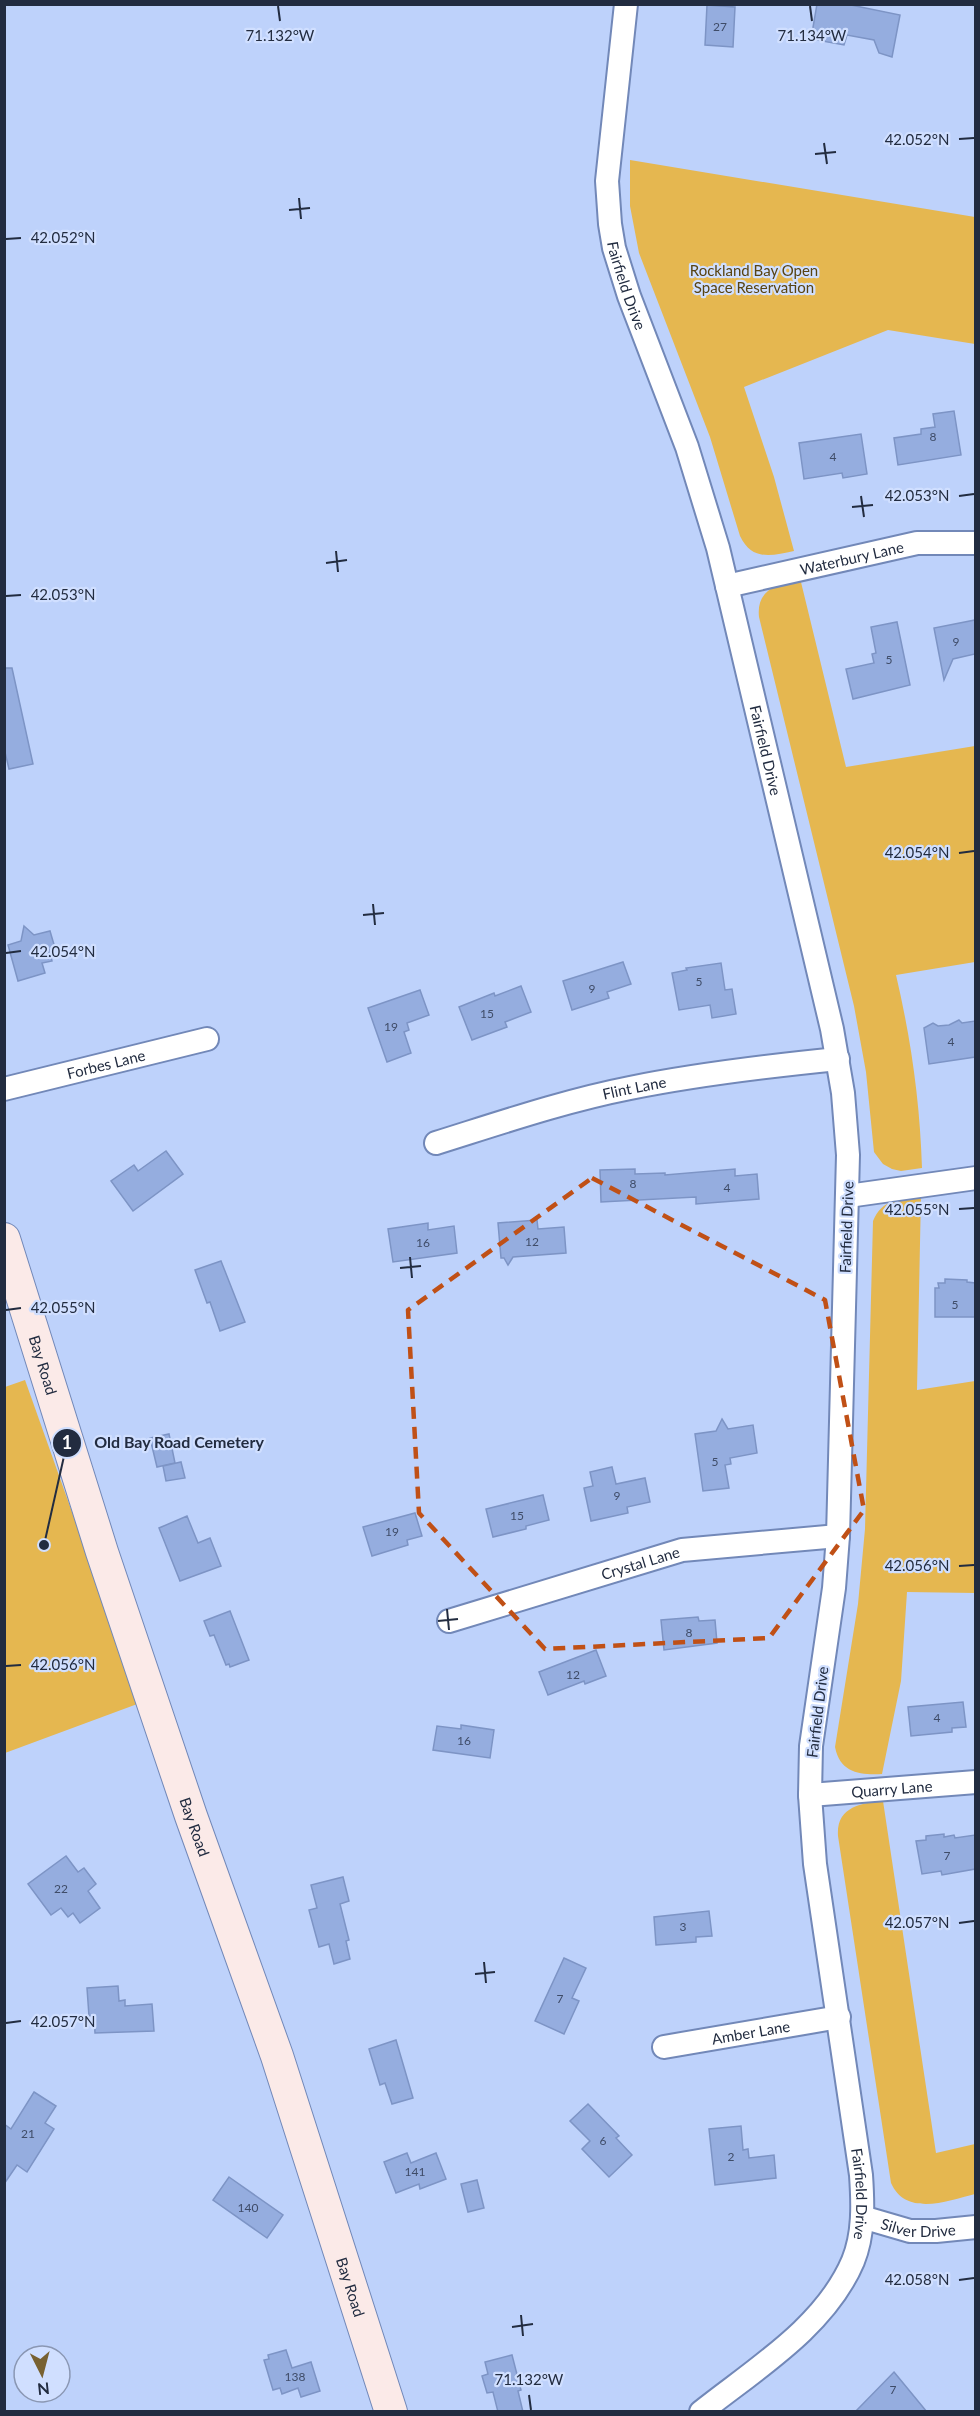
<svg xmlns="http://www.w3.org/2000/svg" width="980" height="2416" viewBox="0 0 980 2416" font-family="Lato,sans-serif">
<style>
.green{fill:#e5b750}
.building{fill:#95addf;stroke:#7d94c5;stroke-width:1.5}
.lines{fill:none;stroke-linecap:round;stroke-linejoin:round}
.minor-casing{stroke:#7288b8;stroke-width:26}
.secondary-casing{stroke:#7288b8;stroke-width:34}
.minor{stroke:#fff;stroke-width:22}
.secondary{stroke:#fbeae8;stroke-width:32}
.marked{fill:none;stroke:#c05016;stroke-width:4.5;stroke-dasharray:12 8;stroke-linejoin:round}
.ticks{fill:none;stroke:#222c40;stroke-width:2}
.labels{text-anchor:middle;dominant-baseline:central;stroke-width:4.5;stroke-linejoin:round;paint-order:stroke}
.number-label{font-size:12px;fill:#3f4c68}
.park-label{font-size:15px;fill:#584312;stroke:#d0dfff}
.street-label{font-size:15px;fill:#222c40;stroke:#d0dfff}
.ticks-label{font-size:15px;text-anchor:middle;fill:#222c40;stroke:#d0dfff;stroke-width:4.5;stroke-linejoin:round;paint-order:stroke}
.leader{fill:none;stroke:#222c40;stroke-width:2}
.callout-dot{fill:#222c40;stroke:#d0dfff;stroke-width:2}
.mark-label{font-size:18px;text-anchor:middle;font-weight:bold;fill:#fff}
.callout-label{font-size:16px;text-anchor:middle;font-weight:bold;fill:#222c40;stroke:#d0dfff;stroke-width:4.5;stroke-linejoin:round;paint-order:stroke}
</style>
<rect width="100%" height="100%" fill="#bed2fb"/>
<g class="green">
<path d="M630,160L975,217V344L888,330L744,387L774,477L794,551C771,556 752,561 740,536L710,437L639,253L630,206Z"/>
<path d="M800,578L846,767L975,746V962L896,975C911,1039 920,1102 922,1168L901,1171L892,1169L883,1164L874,1152L866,1072L854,1006L759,617C756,589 778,584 800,578Z"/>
<path d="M921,1195L917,1390L975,1381V1593L907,1592L901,1681L882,1774C860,1775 840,1773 835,1747L858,1604L865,1529L873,1221C882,1199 900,1199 921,1195Z"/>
<polygon points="25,1380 140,1703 5,1753 5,1387"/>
<path d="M883,1801L936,2153L975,2144V2194C948,2201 906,2217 891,2183L838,1836C836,1807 861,1803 883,1801Z"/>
</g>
<g class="building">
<polygon points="817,4 846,4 900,15 892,57 879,53 874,40 847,35 844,45 811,39"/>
<polygon points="707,5 735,7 733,47 705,45"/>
<polygon points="954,411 961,455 898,465 894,438 921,434 921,429 935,427 933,414"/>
<polygon points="861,434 867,474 843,478 842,473 804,479 799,443"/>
<polygon points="975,620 975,654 953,659 944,680 934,628"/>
<polygon points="897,622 910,685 853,699 846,669 874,663 872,654 876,653 871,627"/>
<polygon points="4,668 12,668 33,764 9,769 4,748"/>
<polygon points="24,926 34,935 50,931 55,948 49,950 52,961 42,963 45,973 18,981 8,945 21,941"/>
<polygon points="623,962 631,984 607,992 609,998 572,1010 563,981"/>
<polygon points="721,963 725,990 732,989 736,1014 712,1018 710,1005 679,1010 672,973 687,970 686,968"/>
<polygon points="521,986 531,1012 505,1022 507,1027 472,1040 459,1007 494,993 495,996"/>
<polygon points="420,990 429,1015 407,1023 409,1030 404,1032 411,1053 387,1062 368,1008"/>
<polygon points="959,1020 962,1023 975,1021 975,1057 929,1064 924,1028 933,1023 938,1026 949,1025"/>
<polygon points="166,1151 183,1174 133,1211 111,1181 134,1165 138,1171"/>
<polygon points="635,1169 635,1174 665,1173 665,1175 735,1169 735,1176 757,1174 759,1199 696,1204 696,1197 601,1202 600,1170"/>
<polygon points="537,1220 538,1229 564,1227 566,1253 513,1257 508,1265 504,1258 501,1258 498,1223"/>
<polygon points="428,1223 428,1230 454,1226 457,1253 393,1262 388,1229"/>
<polygon points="221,1261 245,1322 220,1331 210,1302 207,1303 195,1270"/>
<polygon points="945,1279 967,1280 967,1282 975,1283 975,1317 935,1317 935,1288 939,1288 938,1283 945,1283"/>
<polygon points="722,1419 728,1429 753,1425 757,1453 730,1458 731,1464 725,1465 729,1488 703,1491 695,1434 716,1431"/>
<polygon points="169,1434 175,1463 157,1467 150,1438"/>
<polygon points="181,1462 185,1478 166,1481 163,1466"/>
<polygon points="612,1467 616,1484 645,1478 650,1502 627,1507 628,1513 591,1521 584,1488 593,1486 590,1472"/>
<polygon points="543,1495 549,1520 526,1526 526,1529 493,1537 486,1509"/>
<polygon points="415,1513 422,1536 407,1540 408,1545 372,1556 363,1527"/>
<polygon points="187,1516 198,1543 210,1538 221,1566 180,1581 159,1528"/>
<polygon points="230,1611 249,1660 230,1667 229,1664 226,1665 214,1635 210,1636 204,1621"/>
<polygon points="698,1617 699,1621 715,1620 717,1643 664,1650 661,1620"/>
<polygon points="596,1650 606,1676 585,1684 584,1681 548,1695 539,1672"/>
<polygon points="963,1702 966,1727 952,1728 952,1732 911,1736 908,1707"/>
<polygon points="461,1725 494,1730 490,1758 433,1750 437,1726 461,1729"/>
<polygon points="944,1834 944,1837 954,1835 955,1838 975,1835 975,1869 942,1875 941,1871 922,1874 916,1841 926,1840 926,1836"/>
<polygon points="66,1856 78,1872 84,1868 96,1884 88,1891 100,1908 80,1923 73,1913 68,1917 61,1908 51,1915 28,1884"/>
<polygon points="343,1877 349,1901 340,1904 349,1940 346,1941 350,1959 334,1964 329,1944 319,1947 309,1910 317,1908 311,1885"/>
<polygon points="709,1911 712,1936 696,1937 696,1942 656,1945 654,1917"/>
<polygon points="564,1958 586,1968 572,1998 579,2001 564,2034 535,2021"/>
<polygon points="118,1986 119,2001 125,2000 125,2006 152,2004 154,2031 95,2033 94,2015 89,2016 87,1988"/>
<polygon points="396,2040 413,2098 392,2104 385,2083 380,2085 369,2049"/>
<polygon points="34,2092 56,2106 45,2123 54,2129 27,2172 17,2165 4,2184 4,2124 11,2129"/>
<polygon points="588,2104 619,2136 616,2138 632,2155 609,2177 582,2149 590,2141 570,2121"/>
<polygon points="741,2126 743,2150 748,2149 749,2158 774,2155 776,2178 715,2185 709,2129"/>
<polygon points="407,2153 411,2163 436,2153 446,2179 420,2189 419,2184 396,2193 384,2162"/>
<polygon points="229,2177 283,2215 267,2238 213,2200"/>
<polygon points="477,2180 484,2208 468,2212 461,2184"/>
<polygon points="286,2350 292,2368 311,2362 320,2391 301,2397 298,2388 282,2394 280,2388 273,2390 264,2360 269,2359 268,2355"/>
<polygon points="512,2355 521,2390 518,2391 523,2412 498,2412 493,2392 487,2393 482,2376 488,2374 485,2362"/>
<polygon points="894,2372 927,2412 855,2412"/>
</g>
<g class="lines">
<g class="minor-casing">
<g id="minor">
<path id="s1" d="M626,4L607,181L610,224L614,248L629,296L687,447L718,548L832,1029L843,1093L848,1155L838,1536L834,1588L811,1746L810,1795L815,1864L861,2175C863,2204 864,2234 853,2261C825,2327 755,2369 701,2412"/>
<path id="s2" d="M727,586L917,543H976"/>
<path id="s3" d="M4,1089L207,1039"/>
<path id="s4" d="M436,1143C500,1123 564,1101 630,1088C699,1074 768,1066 838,1059"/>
<polyline points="848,1196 976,1178"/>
<path id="s5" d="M449,1621L682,1550L838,1536"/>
<path id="s6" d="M810,1795L976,1782"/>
<path id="s7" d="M664,2047L839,2017"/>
<path id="s8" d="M862,2217L910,2231H936L976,2227"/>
</g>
</g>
<g class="secondary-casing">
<g id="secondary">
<path id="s9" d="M4,1239L102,1552L191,1816L277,2056L391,2412"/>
</g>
</g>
<use href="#minor" class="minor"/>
<use href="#secondary" class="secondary"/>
</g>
<path class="marked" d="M592,1178L825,1300L864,1510L769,1638L545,1649L419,1513L408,1310Z"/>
<path class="ticks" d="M278,6L280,21M810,6L812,21M959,139L974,138M824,143L827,164M815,154L836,152M299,198L301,219M289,210L310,208M6,239L21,238M861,496L864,517M959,496L974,494M852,507L873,505M336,551L338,572M326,563L347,560M6,596L21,595M959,853L974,851M373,904L375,925M363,915L384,913M6,953L21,951M959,1209L974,1208M410,1257L412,1278M400,1268L421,1266M6,1310L21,1308M959,1566L974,1565M447,1609L449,1630M438,1621L458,1619M6,1666L21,1665M959,1923L974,1921M484,1962L486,1983M475,1974L495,1972M6,2023L21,2021M959,2280L974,2278M521,2315L523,2336M512,2327L533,2324M529,2395L531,2410"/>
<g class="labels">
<g class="number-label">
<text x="720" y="26">27</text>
<text x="933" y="436">8</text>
<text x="833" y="456">4</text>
<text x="956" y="641">9</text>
<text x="889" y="659">5</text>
<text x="699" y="981">5</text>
<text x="592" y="988">9</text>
<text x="487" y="1013">15</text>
<text x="391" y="1026">19</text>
<text x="951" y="1041">4</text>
<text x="633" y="1183">8</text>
<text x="727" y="1187">4</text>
<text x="532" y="1241">12</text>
<text x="423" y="1242">16</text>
<text x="955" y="1304">5</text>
<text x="715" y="1461">5</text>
<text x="617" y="1495">9</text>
<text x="517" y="1515">15</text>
<text x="392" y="1531">19</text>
<text x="689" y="1632">8</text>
<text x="573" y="1674">12</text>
<text x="937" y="1717">4</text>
<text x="464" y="1740">16</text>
<text x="947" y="1855">7</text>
<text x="61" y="1888">22</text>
<text x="683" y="1926">3</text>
<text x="560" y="1998">7</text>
<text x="28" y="2133">21</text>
<text x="603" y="2140">6</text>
<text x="731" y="2156">2</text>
<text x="415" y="2171">141</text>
<text x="248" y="2207">140</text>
<text x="295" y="2376">138</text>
<text x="893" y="2389">7</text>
</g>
<g class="park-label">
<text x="754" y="270">Rockland Bay Open<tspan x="754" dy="17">Space Reservation</tspan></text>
</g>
<g class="street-label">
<text stroke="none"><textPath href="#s1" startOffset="285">Fairfield Drive</textPath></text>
<text stroke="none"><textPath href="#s2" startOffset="128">Waterbury Lane</textPath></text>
<text stroke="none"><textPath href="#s1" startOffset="771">Fairfield Drive</textPath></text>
<text stroke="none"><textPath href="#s3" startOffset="105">Forbes Lane</textPath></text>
<text stroke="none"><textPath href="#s4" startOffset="206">Flint Lane</textPath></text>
<text transform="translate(846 1227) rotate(-88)">Fairfield Drive</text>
<text stroke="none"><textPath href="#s9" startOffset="132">Bay Road</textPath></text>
<text stroke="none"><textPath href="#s5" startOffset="200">Crystal Lane</textPath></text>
<text transform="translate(817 1712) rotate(-83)">Fairfield Drive</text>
<text stroke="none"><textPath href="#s6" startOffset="82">Quarry Lane</textPath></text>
<text stroke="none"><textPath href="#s9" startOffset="618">Bay Road</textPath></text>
<text stroke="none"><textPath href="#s7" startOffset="88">Amber Lane</textPath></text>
<text stroke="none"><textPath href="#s1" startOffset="2229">Fairfield Drive</textPath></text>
<text stroke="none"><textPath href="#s8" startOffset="58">Silver Drive</textPath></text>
<text stroke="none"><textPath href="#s9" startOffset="1104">Bay Road</textPath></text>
</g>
</g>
<g class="ticks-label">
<text x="280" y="41">71.132°W</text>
<text x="812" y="41">71.134°W</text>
<text x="917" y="145">42.052°N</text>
<text x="63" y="243">42.052°N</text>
<text x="917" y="501">42.053°N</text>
<text x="63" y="600">42.053°N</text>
<text x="917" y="858">42.054°N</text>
<text x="63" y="957">42.054°N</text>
<text x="917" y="1215">42.055°N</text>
<text x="63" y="1313">42.055°N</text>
<text x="917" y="1571">42.056°N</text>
<text x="63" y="1670">42.056°N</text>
<text x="917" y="1928">42.057°N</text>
<text x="63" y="2027">42.057°N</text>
<text x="917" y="2285">42.058°N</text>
<text x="529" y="2385">71.132°W</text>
</g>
<path class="leader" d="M44 1545L67 1443"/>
<g class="callout-dot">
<circle cx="44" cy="1545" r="6"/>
<circle cx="67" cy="1443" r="15"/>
</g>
<g class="mark-label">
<text x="67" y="1449">1</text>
</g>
<g class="callout-label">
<text x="179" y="1448">Old Bay Road Cemetery</text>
</g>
<rect width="980" height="2416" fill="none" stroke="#222c40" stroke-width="12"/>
<g transform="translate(42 2374) rotate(174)"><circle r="28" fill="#d0dfff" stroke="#8a97b3" stroke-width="1.5"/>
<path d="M0-4.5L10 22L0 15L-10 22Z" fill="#786131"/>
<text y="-9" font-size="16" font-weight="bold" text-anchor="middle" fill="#222c40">N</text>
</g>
</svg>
